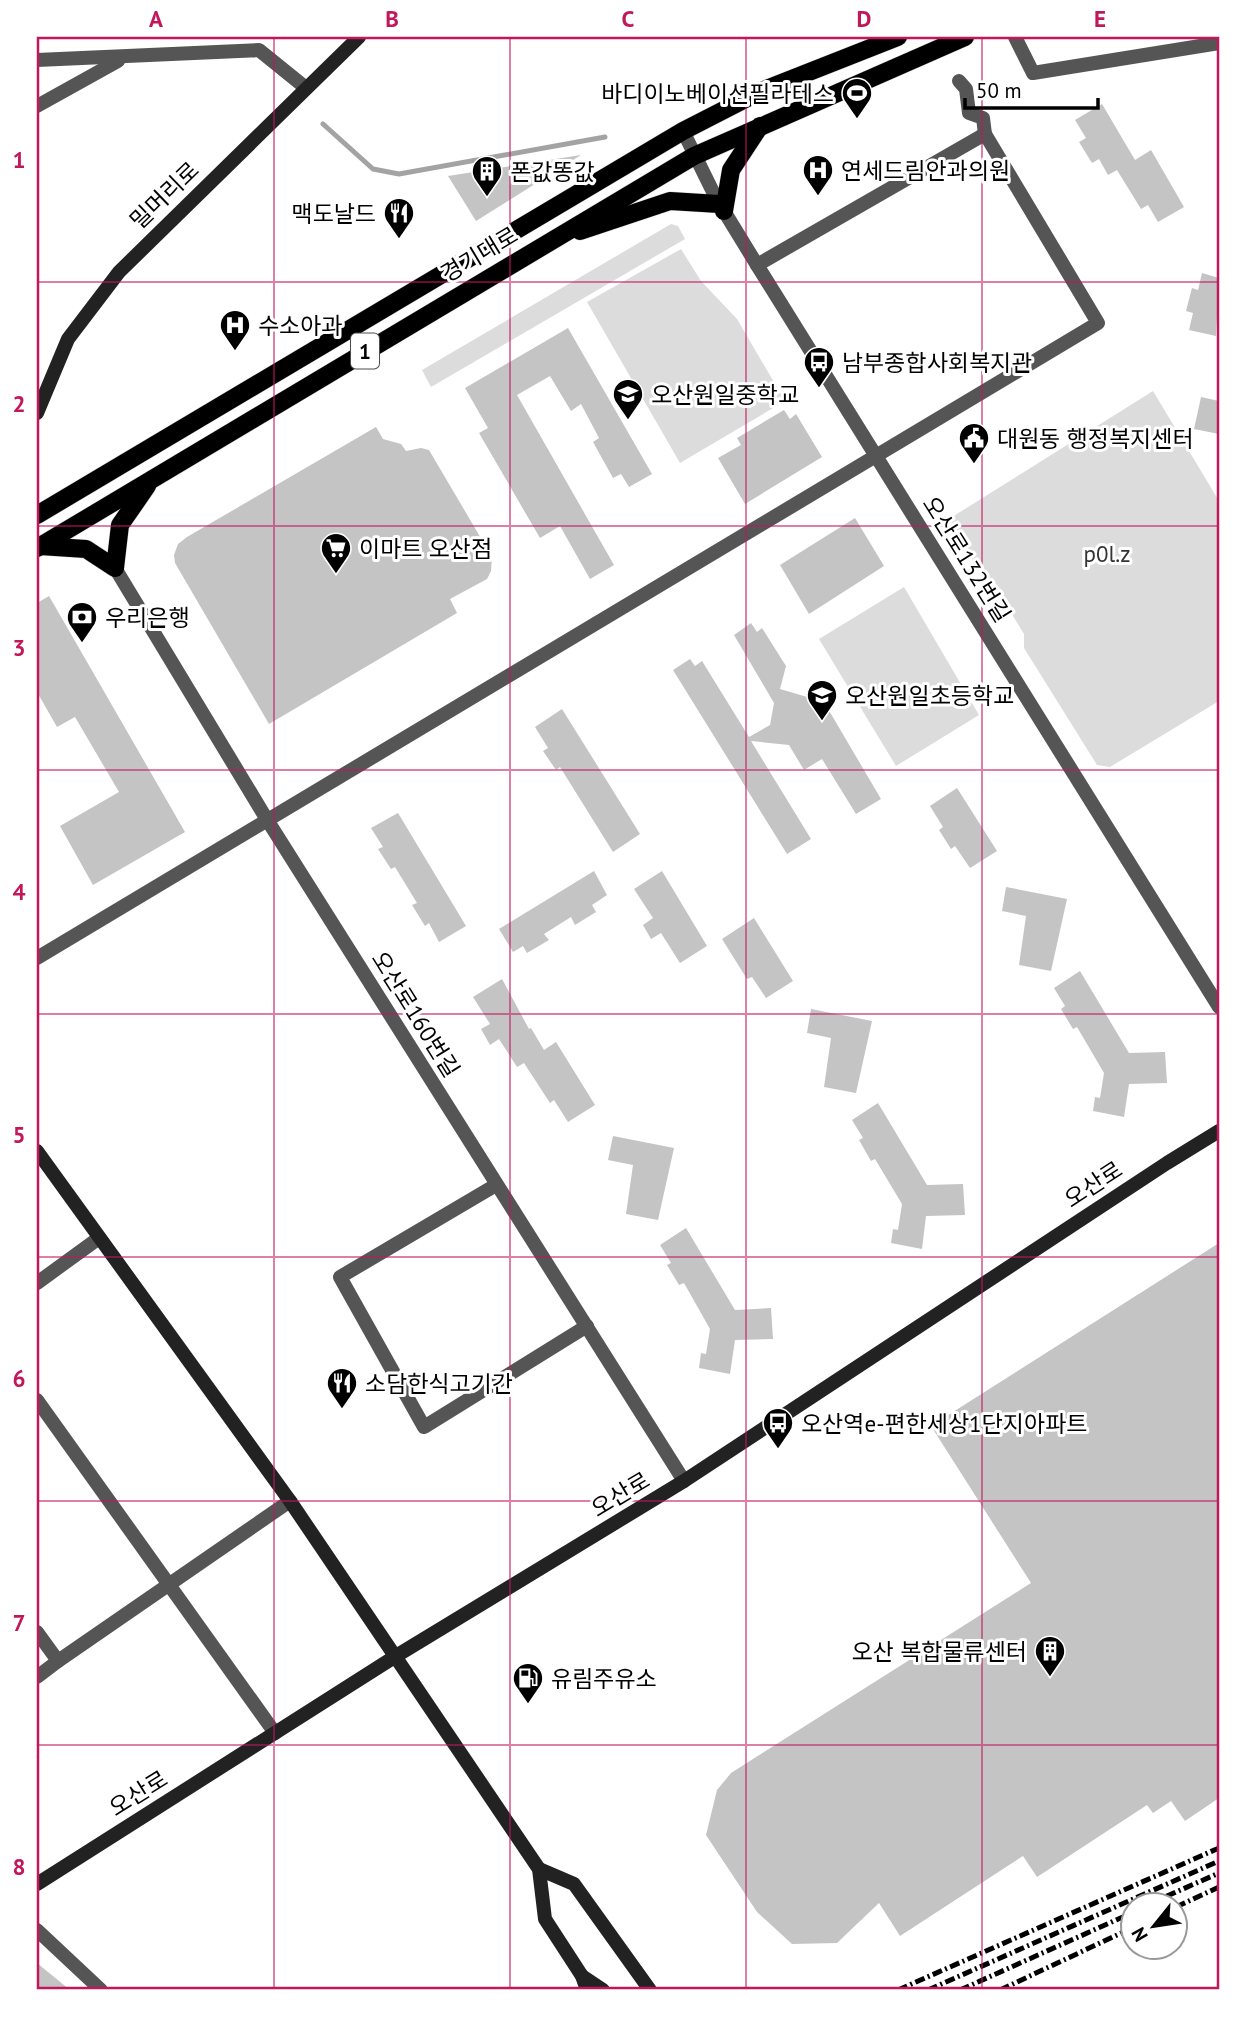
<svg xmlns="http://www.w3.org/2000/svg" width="1256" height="2027" viewBox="0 0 1256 2027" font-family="'PT Sans','Noto Sans KR',sans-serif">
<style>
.green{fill:#dcdcdc}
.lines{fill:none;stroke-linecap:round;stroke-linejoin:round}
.stream{stroke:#a3a3a3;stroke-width:5}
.building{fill:#c4c4c4}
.primary-casing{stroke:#dbdbdb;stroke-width:19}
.street{stroke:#555;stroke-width:14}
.secondary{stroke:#222;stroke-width:14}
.primary{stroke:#000;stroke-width:18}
.rail{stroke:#000;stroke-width:5;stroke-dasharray:10 3.5 2 3.5;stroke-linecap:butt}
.grid{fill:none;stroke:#c2185b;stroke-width:2;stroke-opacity:0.55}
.labels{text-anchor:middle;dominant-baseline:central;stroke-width:6;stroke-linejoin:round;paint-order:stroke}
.shield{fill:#fff;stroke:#4c4c4c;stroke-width:2}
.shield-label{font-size:21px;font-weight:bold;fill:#000}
.poi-label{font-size:23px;fill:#000;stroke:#fff;text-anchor:start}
.street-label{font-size:23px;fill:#000;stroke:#fff}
.park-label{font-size:23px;fill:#333;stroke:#fff}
.neatline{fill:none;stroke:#c2185b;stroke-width:2.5}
.grid-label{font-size:23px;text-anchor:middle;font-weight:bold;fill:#c2185b}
</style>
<rect width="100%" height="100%" fill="#fff"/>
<g class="green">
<polygon points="671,224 678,226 685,239 431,387 422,370"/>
<polygon points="681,249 701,281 737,319 785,401 680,463 587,302"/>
<polygon points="1153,391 1219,501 1219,701 1110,767 1097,765 1024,648 1024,634 1002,598 989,588 949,519"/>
<polygon points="904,587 979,715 896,766 819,639"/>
</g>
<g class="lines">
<polyline class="stream" points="323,124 373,169 399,174 605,137"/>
</g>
<g class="building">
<polygon points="1102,104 1135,160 1151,150 1184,207 1158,222 1148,205 1141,209 1117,170 1108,175 1099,159 1092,163 1079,142 1086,138 1075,120"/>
<polygon points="581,155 476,221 448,176"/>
<polygon points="1202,273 1219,278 1216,336 1189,330 1193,313 1186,311 1192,288 1198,290"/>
<polygon points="568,328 652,474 629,487 621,474 613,478 593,442 599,438 581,404 571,411 550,376 517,395 614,565 590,579 560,526 540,538 479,433 488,428 465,388"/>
<polygon points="1201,397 1219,401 1219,434 1194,429"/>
<polygon points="784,410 790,419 796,414 822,457 745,504 718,458 741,445 737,438"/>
<polygon points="376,427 383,439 401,444 406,451 421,448 429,450 492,557 491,571 487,579 450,599 457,613 269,724 175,563 174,555 178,544 187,537"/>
<polygon points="855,518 884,566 809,614 780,565"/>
<polygon points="49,596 185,832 93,885 60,826 119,792 75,717 57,727 37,692 37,603"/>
<polygon points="751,623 757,632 762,628 786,666 780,689 824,702 881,799 856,814 822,759 804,770 789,745 751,741 811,839 787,854 673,670 690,659 695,666 702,661 749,737 770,725 774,703 734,635"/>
<polygon points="562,709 640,834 613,852 560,767 556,770 543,751 548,748 535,727"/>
<polygon points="957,788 997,851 970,868 955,846 951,849 939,830 943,827 930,806"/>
<polygon points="398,813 466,926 439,942 429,923 425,926 412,905 417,903 395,867 391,869 378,849 383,847 371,828"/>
<polygon points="594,871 607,895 592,905 596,912 575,925 571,917 544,934 549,940 527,953 523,946 513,952 499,929"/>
<polygon points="662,871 707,946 680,963 661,933 651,939 643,925 653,918 634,889"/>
<polygon points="1006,887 1067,899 1051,971 1019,965 1026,916 1002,911"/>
<polygon points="754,918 793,981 766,998 752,977 747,979 722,939"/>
<polygon points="1080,971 1129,1053 1165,1052 1167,1083 1129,1084 1124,1117 1093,1111 1095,1097 1100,1098 1104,1073 1077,1027 1073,1029 1061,1009 1065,1006 1054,988"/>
<polygon points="502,979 529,1029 531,1028 544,1050 556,1042 595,1105 568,1122 554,1100 550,1103 524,1063 517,1067 499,1039 490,1045 481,1029 490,1024 473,997"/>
<polygon points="811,1009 872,1021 856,1093 824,1087 831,1038 807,1033"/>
<polygon points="878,1103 927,1185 963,1184 965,1215 926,1216 922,1249 891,1243 893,1229 898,1230 902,1204 875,1159 871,1161 859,1140 863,1138 852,1120"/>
<polygon points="613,1136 674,1148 658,1220 626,1214 633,1165 608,1160"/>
<polygon points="686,1228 735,1310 771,1308 773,1339 735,1340 730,1374 699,1368 701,1353 706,1354 710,1329 684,1283 679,1285 667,1265 671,1263 660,1245"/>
<polygon points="1219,1243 1219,1798 1185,1821 1171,1801 1153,1813 1147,1805 1037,1877 1023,1856 900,1936 879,1903 837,1943 792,1944 757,1912 706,1835 717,1790 731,1773 1031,1583 931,1426"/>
<polygon points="37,1963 70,1990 37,1990"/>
</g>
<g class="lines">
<g class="primary-casing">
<g id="primary">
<polyline points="724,211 731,170 760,126"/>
<polyline points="580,231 670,201 719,204"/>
<polyline points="37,515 683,131 761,91 898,37"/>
<polyline points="40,546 86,549 115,568 120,525 147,486"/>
<polyline points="37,548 694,156 965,37"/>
</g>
</g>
<g class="street">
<polyline points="1015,37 1033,73 1219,43"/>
<polyline points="37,60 259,50 306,88"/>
<polyline points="959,81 966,89 969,113 983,118 985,134"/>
<polyline points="37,106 118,61"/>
<polyline points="683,131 716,198 757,265 1219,1007"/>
<polyline points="115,568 266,818 684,1481"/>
<polyline points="37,958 1098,323 985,134 757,265"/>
<polyline points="496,1185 340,1277 424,1427 587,1326"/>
<polyline points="37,1283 99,1238"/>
<polyline points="37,1400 275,1733"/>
<polyline points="37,1632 58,1661 37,1677"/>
<polyline points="58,1661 290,1501"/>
<polyline points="37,1930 101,1990"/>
</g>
<g class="secondary">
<polyline points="37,413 68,339 119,272 359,37"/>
<polyline points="37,1151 290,1501 539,1869 545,1919 582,1976 587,1990"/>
<polyline points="539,1869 574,1884 650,1990"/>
<polyline points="37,1884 396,1656 684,1481 1167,1163 1219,1131"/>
<polyline points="582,1976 603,1990"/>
</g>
<use href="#primary" class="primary"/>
<g class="rail">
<polyline points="1149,1904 1219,1873"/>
<polyline points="1176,1907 1219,1887"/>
<polyline points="898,1990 1219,1848"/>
<polyline points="928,1990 1219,1861"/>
<polyline points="960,1990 1134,1912"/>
<polyline points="1000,1990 1134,1927"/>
</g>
</g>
<path class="grid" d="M274,37V1990M510,37V1990M746,37V1990M982,37V1990M37,282H1219M37,526H1219M37,770H1219M37,1014H1219M37,1257H1219M37,1501H1219M37,1745H1219"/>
<defs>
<g id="stadium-pin" transform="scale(1.575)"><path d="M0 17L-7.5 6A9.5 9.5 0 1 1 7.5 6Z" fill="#000" stroke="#fff"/><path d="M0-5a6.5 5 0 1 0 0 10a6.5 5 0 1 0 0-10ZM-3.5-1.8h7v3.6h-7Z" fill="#fff"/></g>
<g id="hospital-pin" transform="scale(1.575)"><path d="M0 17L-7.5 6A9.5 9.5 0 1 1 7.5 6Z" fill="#000" stroke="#fff"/><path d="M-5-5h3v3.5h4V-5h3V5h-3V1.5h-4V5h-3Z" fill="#fff"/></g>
<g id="building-pin" transform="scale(1.575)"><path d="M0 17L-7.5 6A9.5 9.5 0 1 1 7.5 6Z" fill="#000" stroke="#fff"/><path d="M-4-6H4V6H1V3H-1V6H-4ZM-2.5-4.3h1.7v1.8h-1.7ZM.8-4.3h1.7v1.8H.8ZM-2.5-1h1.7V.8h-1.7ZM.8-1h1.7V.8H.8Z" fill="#fff"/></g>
<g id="restaurant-pin" transform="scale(1.575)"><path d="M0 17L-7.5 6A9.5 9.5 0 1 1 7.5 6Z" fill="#000" stroke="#fff"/><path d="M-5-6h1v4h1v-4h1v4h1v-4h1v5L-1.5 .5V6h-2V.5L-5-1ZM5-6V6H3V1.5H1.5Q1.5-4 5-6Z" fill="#fff"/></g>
<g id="bus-pin" transform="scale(1.575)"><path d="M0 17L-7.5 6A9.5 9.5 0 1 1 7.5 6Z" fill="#000" stroke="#fff"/><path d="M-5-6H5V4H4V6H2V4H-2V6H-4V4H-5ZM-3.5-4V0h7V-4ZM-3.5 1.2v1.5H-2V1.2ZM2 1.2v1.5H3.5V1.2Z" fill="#fff"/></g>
<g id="school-pin" transform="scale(1.575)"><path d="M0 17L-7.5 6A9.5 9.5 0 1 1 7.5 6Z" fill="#000" stroke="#fff"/><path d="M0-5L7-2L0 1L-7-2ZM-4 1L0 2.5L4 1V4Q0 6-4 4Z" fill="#fff"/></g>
<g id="civic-pin" transform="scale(1.575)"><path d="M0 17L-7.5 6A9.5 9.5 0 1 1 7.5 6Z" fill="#000" stroke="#fff"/><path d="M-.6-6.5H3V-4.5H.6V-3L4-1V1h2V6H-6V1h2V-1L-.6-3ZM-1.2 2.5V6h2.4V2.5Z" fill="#fff"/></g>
<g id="supermarket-pin" transform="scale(1.575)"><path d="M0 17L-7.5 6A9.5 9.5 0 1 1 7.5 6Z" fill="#000" stroke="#fff"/><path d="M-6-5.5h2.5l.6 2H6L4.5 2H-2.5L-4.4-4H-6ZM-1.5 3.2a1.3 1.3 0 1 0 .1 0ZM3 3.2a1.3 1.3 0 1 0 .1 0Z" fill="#fff"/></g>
<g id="bank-pin" transform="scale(1.575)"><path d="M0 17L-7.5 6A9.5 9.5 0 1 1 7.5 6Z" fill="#000" stroke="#fff"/><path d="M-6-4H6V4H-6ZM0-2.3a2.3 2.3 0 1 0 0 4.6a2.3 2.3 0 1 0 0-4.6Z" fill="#fff"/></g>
<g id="fuel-pin" transform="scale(1.575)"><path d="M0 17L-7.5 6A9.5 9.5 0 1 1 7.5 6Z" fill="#000" stroke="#fff"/><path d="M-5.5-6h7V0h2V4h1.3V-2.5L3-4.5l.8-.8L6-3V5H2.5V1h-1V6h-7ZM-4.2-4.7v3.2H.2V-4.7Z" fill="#fff"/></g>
</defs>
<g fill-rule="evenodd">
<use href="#stadium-pin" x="857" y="93"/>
<use href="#hospital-pin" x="818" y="170"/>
<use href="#building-pin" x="487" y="171"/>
<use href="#restaurant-pin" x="399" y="213"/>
<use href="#hospital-pin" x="235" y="325"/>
<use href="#bus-pin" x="819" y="362"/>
<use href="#school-pin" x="628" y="394"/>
<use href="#civic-pin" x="974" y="438"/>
<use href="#supermarket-pin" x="336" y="548"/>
<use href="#bank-pin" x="82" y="617"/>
<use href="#school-pin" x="822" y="695"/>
<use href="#restaurant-pin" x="342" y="1383"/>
<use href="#bus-pin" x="778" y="1423"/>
<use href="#building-pin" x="1050" y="1651"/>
<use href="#fuel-pin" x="528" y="1678"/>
</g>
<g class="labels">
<rect class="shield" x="351" y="333.5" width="28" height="35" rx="5"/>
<g class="shield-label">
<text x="365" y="351">1</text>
</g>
<g class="poi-label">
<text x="834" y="93" text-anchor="end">바디이노베이션필라테스</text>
<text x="841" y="170">연세드림안과의원</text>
<text x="510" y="171">폰값똥값</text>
<text x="376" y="213" text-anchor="end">맥도날드</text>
<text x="258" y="325">수소아과</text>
<text x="842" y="362">남부종합사회복지관</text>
<text x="651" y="394">오산원일중학교</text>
<text x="997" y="438">대원동 행정복지센터</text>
<text x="359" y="548">이마트 오산점</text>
<text x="105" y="617">우리은행</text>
<text x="845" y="695">오산원일초등학교</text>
<text x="365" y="1383">소담한식고기간</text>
<text x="801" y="1423">오산역e-편한세상1단지아파트</text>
<text x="1027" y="1651" text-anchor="end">오산 복합물류센터</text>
<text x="551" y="1678">유림주유소</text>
</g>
<g class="street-label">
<text transform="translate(164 195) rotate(-44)">밀머리로</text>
<text transform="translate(479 254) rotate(-31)">경기대로</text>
<text transform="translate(967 559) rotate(58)">오산로132번길</text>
<text transform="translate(416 1014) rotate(58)">오산로160번길</text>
<text transform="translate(1093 1184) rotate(-33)">오산로</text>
<text transform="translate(620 1494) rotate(-31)">오산로</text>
<text transform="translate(138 1793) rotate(-32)">오산로</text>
</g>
<g class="park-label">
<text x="1107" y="553">p0l.z</text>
</g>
</g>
<rect width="1256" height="2027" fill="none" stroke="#ffffff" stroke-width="77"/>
<g transform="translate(1154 1926) rotate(240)"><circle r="33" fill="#ffffff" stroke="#999999" stroke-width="2"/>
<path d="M0-5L12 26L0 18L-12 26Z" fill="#000000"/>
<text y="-10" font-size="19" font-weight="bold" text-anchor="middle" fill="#000000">N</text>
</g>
<path d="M965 98v10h133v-10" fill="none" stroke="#000000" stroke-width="3.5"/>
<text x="976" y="98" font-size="21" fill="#000000" stroke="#ffffff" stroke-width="5" paint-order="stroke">50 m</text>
<rect x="38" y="38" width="1180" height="1950" class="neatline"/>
<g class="grid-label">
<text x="156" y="27">A</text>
<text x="392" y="27">B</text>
<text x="628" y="27">C</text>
<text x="864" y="27">D</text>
<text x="1100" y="27">E</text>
<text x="19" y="168">1</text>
<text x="19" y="412">2</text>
<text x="19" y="656">3</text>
<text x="19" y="900">4</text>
<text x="19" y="1143">5</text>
<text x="19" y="1387">6</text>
<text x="19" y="1631">7</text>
<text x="19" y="1875">8</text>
</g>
</svg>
